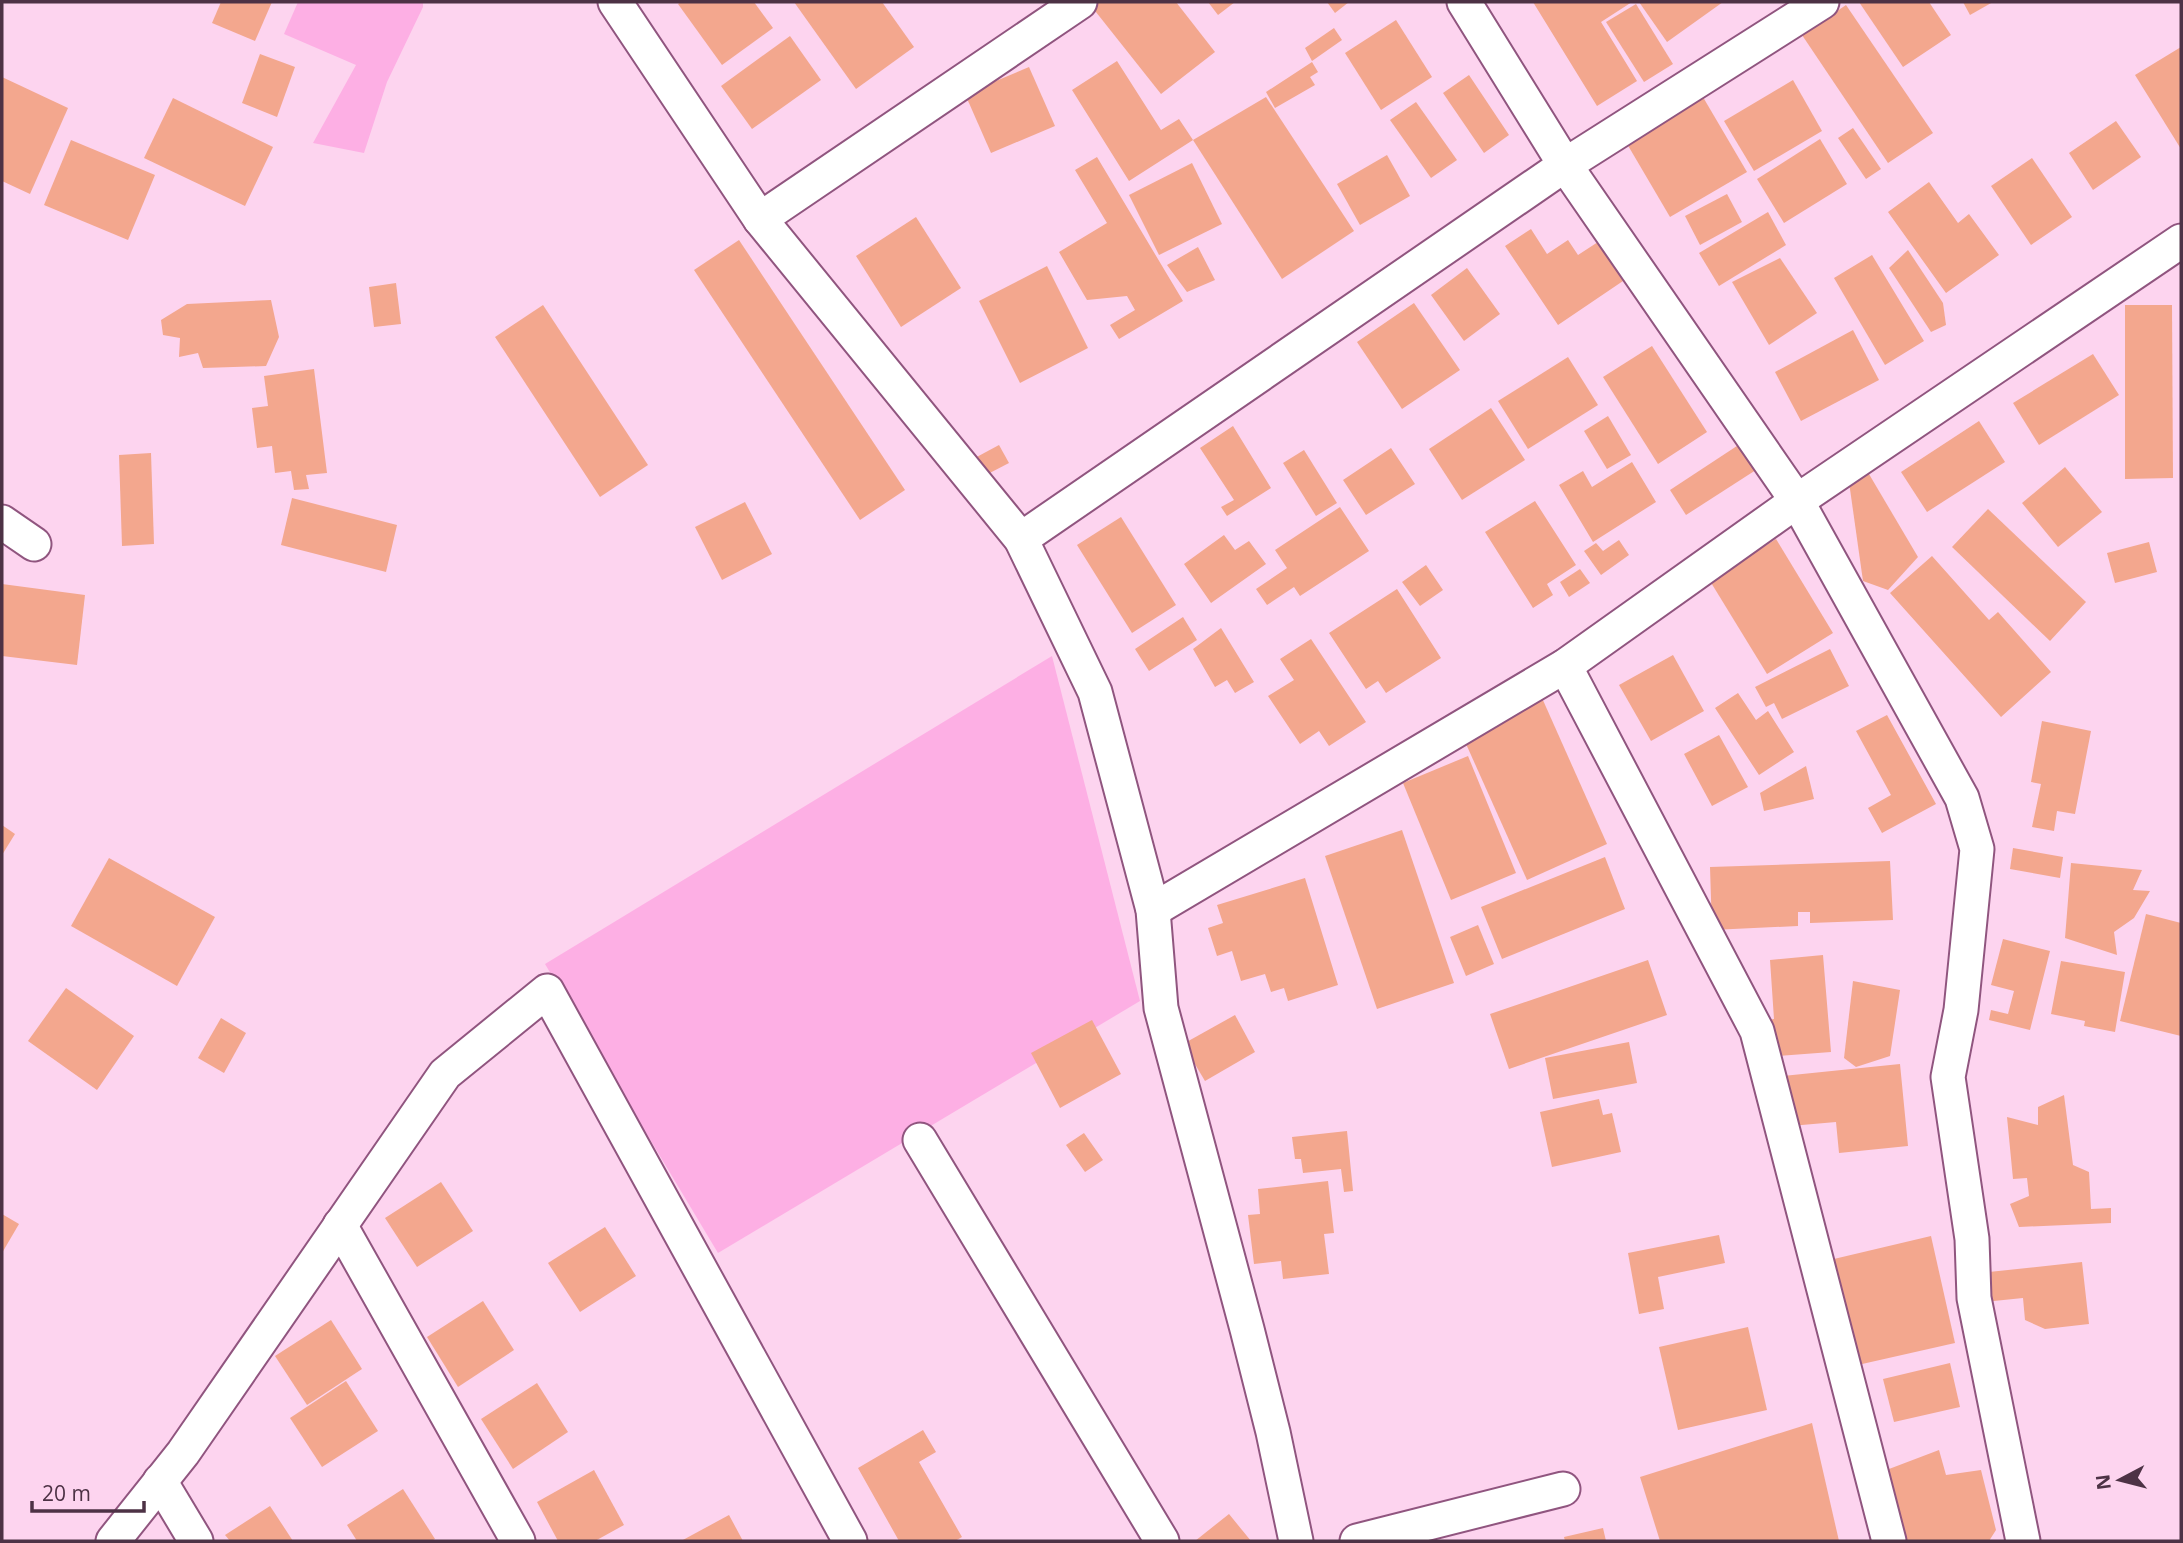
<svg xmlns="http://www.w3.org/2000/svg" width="2183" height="1543" viewBox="0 0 2183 1543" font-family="'Open Sans',sans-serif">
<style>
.green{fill:#fdafe4}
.building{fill:#f3a78e}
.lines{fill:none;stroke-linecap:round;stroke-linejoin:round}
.minor-casing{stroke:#90557f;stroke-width:37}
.minor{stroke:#fff;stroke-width:33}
</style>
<rect width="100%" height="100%" fill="#fdd4ef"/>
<g class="green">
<polygon points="298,2 423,2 423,7 387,82 364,153 313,143 356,65 284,34"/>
<polygon points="1052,656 1140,1001 718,1253 545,964"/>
</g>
<g class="building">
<polygon points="221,2 272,2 255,41 212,23"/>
<polygon points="681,2 754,2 773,28 722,65 678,4"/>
<polygon points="794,2 882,2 914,47 856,89"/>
<polygon points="1088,2 1176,2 1215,52 1161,94"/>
<polygon points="1208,2 1235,2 1218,15"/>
<polygon points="1327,2 1349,2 1335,13"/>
<polygon points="1533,2 1632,2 1601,22 1637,81 1597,106"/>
<polygon points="1639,2 1723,2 1667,42"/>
<polygon points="1859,2 1929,2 1951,35 1903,67"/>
<polygon points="1963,2 1993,2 1970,15"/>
<polygon points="1636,4 1673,64 1644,82 1606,22"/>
<polygon points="1846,5 1933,133 1888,163 1802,35"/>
<polygon points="1396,20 1432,77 1381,110 1345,53"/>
<polygon points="1334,28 1342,40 1312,61 1305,48"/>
<polygon points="790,36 821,80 752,129 721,86"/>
<polygon points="2181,47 2181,149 2135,75"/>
<polygon points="260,54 295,67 277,117 242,103"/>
<polygon points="1117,61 1161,130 1179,119 1193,140 1129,181 1072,90"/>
<polygon points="1312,62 1318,72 1310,77 1315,85 1275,108 1266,92"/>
<polygon points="1029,67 1055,126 991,153 965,94"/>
<polygon points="1469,75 1509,135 1484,153 1443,93"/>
<polygon points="2,77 68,108 30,194 2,181"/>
<polygon points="1793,80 1822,131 1754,171 1724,121"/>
<polygon points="1700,92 1747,172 1670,217 1623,137"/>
<polygon points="1266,97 1354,231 1282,279 1193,140"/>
<polygon points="173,98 273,147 245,206 144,158"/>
<polygon points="1416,102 1457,160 1431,178 1390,120"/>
<polygon points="2116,121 2141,157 2093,190 2069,153"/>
<polygon points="1853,128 1881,169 1866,179 1838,138"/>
<polygon points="1820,139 1847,184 1784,223 1757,179"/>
<polygon points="71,140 155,175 128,240 44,205"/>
<polygon points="1387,155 1410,196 1360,225 1337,184"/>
<polygon points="1097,157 1183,301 1119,339 1110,325 1135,310 1127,296 1087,300 1059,252 1107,223 1075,170"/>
<polygon points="2032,158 2072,217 2031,245 1991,186"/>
<polygon points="1192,163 1222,224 1159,255 1129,195"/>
<polygon points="1929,182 1958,223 1969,214 1999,255 1946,293 1888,212"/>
<polygon points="1727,194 1742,222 1700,245 1685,216"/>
<polygon points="1768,212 1786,245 1719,286 1699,253"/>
<polygon points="916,217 961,288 901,327 856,256"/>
<polygon points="1531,229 1547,254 1568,240 1578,255 1598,242 1623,281 1558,325 1505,246"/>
<polygon points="739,240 905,490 860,520 694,270"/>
<polygon points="1198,247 1215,280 1187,292 1167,265"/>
<polygon points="1908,250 1943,303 1946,325 1931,332 1889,268"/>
<polygon points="1872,255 1924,341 1885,365 1834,278"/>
<polygon points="1780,258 1817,313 1769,345 1732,282"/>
<polygon points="1047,266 1088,348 1020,383 979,301"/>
<polygon points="1467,268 1500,314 1464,341 1431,295"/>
<polygon points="396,283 401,324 374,327 369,287"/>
<polygon points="271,300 279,337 266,366 203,368 198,353 179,357 180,338 163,335 161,320 187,304"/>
<polygon points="1414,303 1460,370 1402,409 1357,342"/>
<polygon points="543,305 648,465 600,497 495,337"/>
<polygon points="2125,305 2172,305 2173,478 2125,479"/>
<polygon points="1853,330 1879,380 1801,421 1775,372"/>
<polygon points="1652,346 1707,432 1658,464 1603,377"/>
<polygon points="2093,354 2119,395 2039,445 2013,403"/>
<polygon points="1568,357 1598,405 1528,449 1498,401"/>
<polygon points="314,369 327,473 306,475 309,489 294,490 291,471 275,473 272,446 257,448 252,408 268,406 264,376"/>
<polygon points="1491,408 1525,460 1462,500 1429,449"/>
<polygon points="1608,416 1631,455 1607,469 1584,431"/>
<polygon points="1979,421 2005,462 1927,512 1901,472"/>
<polygon points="1233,426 1271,488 1227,516 1221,507 1234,500 1200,448"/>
<polygon points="1743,442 1759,468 1686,515 1670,490"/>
<polygon points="999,445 1009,463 982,477 973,459"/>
<polygon points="1391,448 1415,484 1366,515 1343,480"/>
<polygon points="1304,450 1337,503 1316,516 1283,463"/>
<polygon points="151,453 154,544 122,546 119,455"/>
<polygon points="1632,462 1656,502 1593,542 1559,485 1583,471 1592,487"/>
<polygon points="2065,467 2102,512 2058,547 2022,503"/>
<polygon points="1866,469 1918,557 1888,590 1863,581 1849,482"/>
<polygon points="292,498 397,525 386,572 281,545"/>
<polygon points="1535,501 1576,565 1547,584 1553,595 1533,608 1485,532"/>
<polygon points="745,502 772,554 722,580 695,527"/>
<polygon points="1340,507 1369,551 1300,596 1294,587 1267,605 1256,589 1287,568 1275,550"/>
<polygon points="1988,509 2086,602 2050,641 1952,547"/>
<polygon points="1121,517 1176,605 1132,633 1077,545"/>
<polygon points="1224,535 1235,550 1249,541 1266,564 1211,603 1184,564"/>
<polygon points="1776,539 1833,633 1767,674 1710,581"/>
<polygon points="1619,540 1629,555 1601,575 1584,551 1596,543 1603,551"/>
<polygon points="2149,542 2157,572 2115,583 2107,553"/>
<polygon points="1932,556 1989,620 1998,612 2051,672 2001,717 1890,593"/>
<polygon points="1426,565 1443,590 1420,606 1402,582"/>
<polygon points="1580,569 1590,583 1569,597 1560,582"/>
<polygon points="2,584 85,595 77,665 2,656"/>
<polygon points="1397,589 1441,658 1386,693 1378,681 1366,689 1329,633"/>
<polygon points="1183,617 1197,640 1149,671 1135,649"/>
<polygon points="1221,628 1254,682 1235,693 1227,680 1215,687 1193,649"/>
<polygon points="1311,639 1366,722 1329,746 1319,731 1300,744 1268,696 1294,680 1280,659"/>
<polygon points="1830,649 1849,686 1782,719 1774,703 1766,707 1755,687"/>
<polygon points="1673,655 1704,711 1651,741 1619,685"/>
<polygon points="1538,689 1607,844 1527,880 1458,726"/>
<polygon points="1738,693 1756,720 1768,711 1794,752 1759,775 1715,708"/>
<polygon points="1887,715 1936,804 1882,833 1868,808 1891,795 1856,731"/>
<polygon points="2042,721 2091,731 2075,814 2057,811 2054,831 2032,827 2041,784 2031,782"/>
<polygon points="1719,735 1748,787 1712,806 1684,754"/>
<polygon points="1468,756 1516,873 1451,900 1403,783"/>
<polygon points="1806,766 1814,799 1764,811 1760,793"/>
<polygon points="2,825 15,834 2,855"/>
<polygon points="1402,830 1454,983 1377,1009 1325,856"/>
<polygon points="2013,848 2063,857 2060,878 2010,869"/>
<polygon points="1605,857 1625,909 1502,959 1481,907"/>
<polygon points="109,858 215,917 177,986 71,926"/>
<polygon points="1890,861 1893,920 1810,923 1810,912 1798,912 1798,926 1712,930 1710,867"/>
<polygon points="2071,863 2142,870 2133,890 2150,891 2134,918 2114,932 2117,955 2065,938"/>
<polygon points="1305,878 1338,985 1288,1001 1284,988 1271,992 1265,974 1241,981 1232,951 1217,956 1208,928 1223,923 1217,905"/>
<polygon points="2146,914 2181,923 2181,1036 2120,1021"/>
<polygon points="1478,925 1494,964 1466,976 1450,937"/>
<polygon points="2003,939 2050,951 2030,1030 1989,1020 1991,1010 2008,1014 2014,991 1991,985"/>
<polygon points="1823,955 1831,1052 1763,1057 1759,1021 1774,1019 1770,960"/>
<polygon points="1648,960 1667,1015 1509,1069 1490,1014"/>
<polygon points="2061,961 2125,972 2115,1032 2084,1026 2085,1021 2051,1014"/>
<polygon points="1853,981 1900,990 1890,1056 1856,1067 1844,1058"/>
<polygon points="66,988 134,1036 97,1090 28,1041"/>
<polygon points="1235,1015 1255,1052 1205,1081 1183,1044"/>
<polygon points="221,1018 246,1033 224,1073 198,1058"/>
<polygon points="1092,1020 1121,1074 1060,1108 1031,1053"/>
<polygon points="1629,1042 1637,1083 1553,1099 1545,1058"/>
<polygon points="1900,1064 1908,1146 1839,1153 1836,1122 1779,1127 1774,1077"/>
<polygon points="2064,1095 2073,1165 2089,1172 2091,1209 2111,1208 2111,1223 2019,1227 2010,1204 2029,1196 2027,1178 2013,1179 2007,1117 2038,1125 2038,1107"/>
<polygon points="1599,1099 1603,1115 1612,1113 1621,1152 1552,1167 1540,1112"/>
<polygon points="1347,1131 1353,1191 1344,1192 1341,1169 1303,1173 1301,1159 1295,1159 1292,1137"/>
<polygon points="1084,1133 1103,1160 1085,1172 1066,1145"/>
<polygon points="1328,1181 1334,1233 1324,1234 1329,1274 1283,1279 1281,1261 1254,1264 1248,1215 1260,1214 1258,1189"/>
<polygon points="441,1182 473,1231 417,1267 385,1218"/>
<polygon points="2,1214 19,1224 2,1253"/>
<polygon points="605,1227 636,1276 580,1312 548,1263"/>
<polygon points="1719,1235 1725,1263 1658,1277 1664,1309 1639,1314 1628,1253"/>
<polygon points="1931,1236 1955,1343 1840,1369 1817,1263"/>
<polygon points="2082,1262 2089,1324 2045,1329 2025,1320 2023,1298 1984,1302 1989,1272"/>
<polygon points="483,1301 514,1350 458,1387 427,1337"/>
<polygon points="331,1320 362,1369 307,1405 275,1356"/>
<polygon points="1748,1327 1767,1410 1678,1430 1659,1347"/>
<polygon points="1950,1363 1960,1407 1894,1422 1883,1379"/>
<polygon points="346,1381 378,1431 322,1467 290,1418"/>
<polygon points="537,1383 568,1432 513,1469 481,1419"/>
<polygon points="1812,1423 1839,1541 1660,1541 1640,1477"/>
<polygon points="923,1430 936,1452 919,1462 962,1537 955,1541 899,1541 858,1468"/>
<polygon points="1939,1450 1946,1475 1981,1470 1996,1530 1989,1541 1905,1541 1889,1469"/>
<polygon points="594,1470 624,1525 595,1541 558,1541 537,1502"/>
<polygon points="403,1489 435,1539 431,1541 357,1541 347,1525"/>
<polygon points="270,1506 293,1541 230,1541 225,1535"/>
<polygon points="1229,1514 1251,1541 1195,1541"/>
<polygon points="729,1515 743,1541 681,1541"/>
<polygon points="1603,1528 1606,1541 1565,1541 1564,1537"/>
</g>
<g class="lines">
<g class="minor-casing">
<g id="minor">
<polyline points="615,2 760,219 1021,539 1095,692 1153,910 1161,1008 1247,1329 1273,1432 1296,1541"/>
<polyline points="1464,2 1565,165 1797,501 1962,798 1977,849 1961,1010 1948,1077 1972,1239 1974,1298 2023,1541"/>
<polyline points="760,219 1080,2"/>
<polyline points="2,522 34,544"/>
<polyline points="1021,539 1565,165 1822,2"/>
<polyline points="1565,666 1757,1031 1889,1541"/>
<polyline points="1153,910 1565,666 1797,501 2181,241"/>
<polyline points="920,1140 1162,1541"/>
<polyline points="340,1225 518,1541"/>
<polyline points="160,1481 196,1541"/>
<polyline points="113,1541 183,1453 445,1074 547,991 850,1541"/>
<polyline points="1357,1541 1563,1489"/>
</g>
</g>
<use href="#minor" class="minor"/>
</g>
<rect width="2183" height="1543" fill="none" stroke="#4d3245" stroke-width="7"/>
<g transform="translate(2120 1480) rotate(263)" stroke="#fdd4ef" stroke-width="5" paint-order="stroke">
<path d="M0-5L12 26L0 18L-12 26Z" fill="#4d3245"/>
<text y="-10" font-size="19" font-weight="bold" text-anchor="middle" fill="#4d3245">N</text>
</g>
<path d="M32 1501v10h112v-10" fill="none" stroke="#4d3245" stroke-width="3.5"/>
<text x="42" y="1501" font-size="21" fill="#4d3245" stroke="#fdd4ef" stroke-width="5" paint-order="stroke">20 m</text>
</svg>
